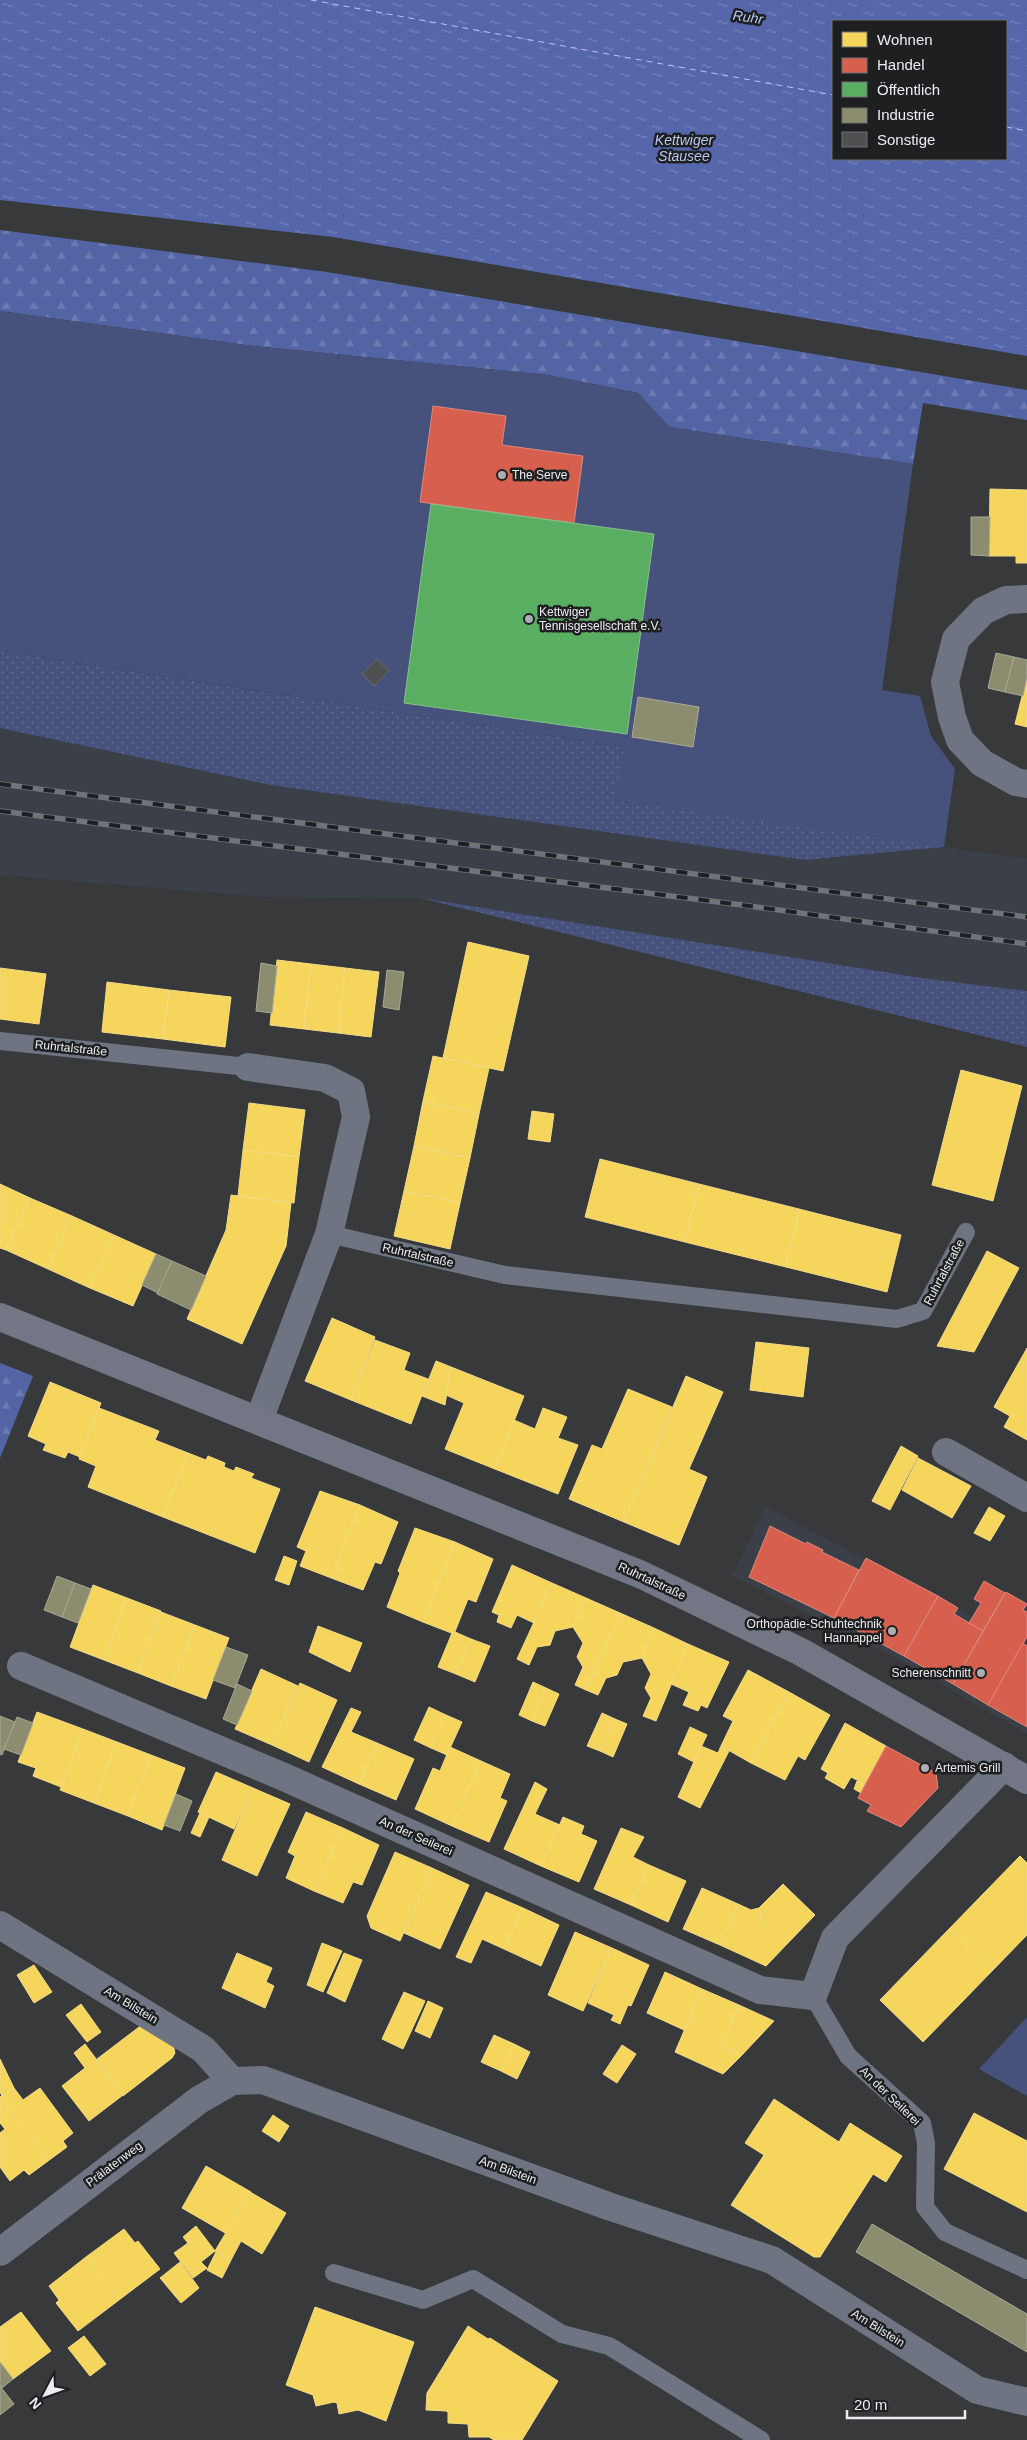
<svg xmlns="http://www.w3.org/2000/svg" width="1027" height="2440" viewBox="0 0 1027 2440" font-family="Arial,sans-serif">
<style>
.built{fill:#3b3f48}
.grass{fill:url(#grass-dots)}
.forest{fill:url(#forest-firs)}
.park{fill:#46527c}
.water{fill:url(#water-ripples);fill-rule:evenodd}
.homes{fill:#f6d55c;stroke:#f3dc88}
.shops{fill:#d6604d;stroke:#dd8a7e}
.public{fill:#5aae61;stroke:#86c18c}
.industry{fill:#8c8c6e;stroke:#a9a995}
.lines{fill:none;stroke-linecap:round;stroke-linejoin:round}
.ferry{stroke:#bac7f0;stroke-width:1;stroke-dasharray:6 5;stroke-linecap:butt}
.building{fill:#4f5052;stroke:#656769}
.lane{stroke:#6f7482;stroke-width:18}
.street{stroke:#6f7482;stroke-width:28}
.secondary{stroke:#727685;stroke-width:28}
.rail-casing{stroke:#70737b;stroke-width:5.5}
.rail{stroke:#1e1f21;stroke-width:4;stroke-dasharray:11;stroke-linecap:butt}
.poi-dot{fill:#adaeb1;stroke:#1e1f21;stroke-width:2}
.labels{text-anchor:middle;dominant-baseline:central;stroke-width:5;stroke-linejoin:round;paint-order:stroke}
.poi-label{font-size:12px;fill:#ecedf0;stroke:#1e1f21;text-anchor:start}
.street-label{font-size:12px;fill:#ecedf0;stroke:#1e1f21}
.water-label{font-size:14px;font-style:italic;fill:#bac7f0;stroke:#1e1f21}
</style>
<defs>
<pattern id="grass-dots" width="8" height="8" patternUnits="userSpaceOnUse" patternTransform="scale(1.25)"><rect width="8" height="8" fill="#46527c"/><path d="M2 2h.1M6 6h.1" fill="none" stroke="#616b8f" stroke-width="1.8" stroke-linecap="round"/></pattern>
<pattern id="forest-firs" width="22" height="20" patternUnits="userSpaceOnUse" patternTransform="scale(1.25)"><rect width="22" height="20" fill="#5364a5"/><path d="M5 1l3.5 6h-7zM16 11l3.5 6h-7z" fill="#6c7ab2"/></pattern>
<pattern id="water-ripples" width="26" height="14" patternUnits="userSpaceOnUse" patternTransform="scale(1.25)"><rect width="26" height="14" fill="#5566ab"/><path d="M2 4q2-2 4 0t4 0M15 11q2-2 4 0t4 0" fill="none" stroke="#7684bb"/></pattern>
</defs>
<rect width="100%" height="100%" fill="#37393b"/>
<g class="built">
<polygon points="0,728 270,785 805,860 944,847 1027,859 1027,991 922,978 420,898 266,897 0,875"/>
<polygon points="765,1506 1027,1647 1027,1734 900,1660 731,1575 738,1566"/>
</g>
<g class="grass">
<polygon points="0,651 624,747 920,836 944,847 805,860 270,785 0,728"/>
<polygon points="420,898 922,978 1027,991 1027,1047"/>
</g>
<g class="forest">
<polygon points="0,230 327,272 1027,390 1027,420 923,403 913,464 669,427 638,393 548,375 253,346 0,311"/>
<polygon points="0,1363 33,1376 0,1458"/>
</g>
<g class="park">
<polygon points="0,311 253,346 548,375 638,393 669,427 913,464 882,690 920,696 931,736 955,769 944,847 615,801 624,747 0,651"/>
<polygon points="1027,2017 1027,2096 979,2069"/>
</g>
<path class="water" d="M0,0H1027V356L333,237L0,200ZM1006,21V159H833V21Z"/>
<g class="homes">
<polygon points="990,489 1027,490 1027,563 1016,563 1016,556 989,556"/>
<polygon points="1027,677 1027,727 1015,724"/>
<polygon points="468,942 529,956 503,1071 443,1058"/>
<polygon points="277,960 311,964 304,1029 270,1025"/>
<polygon points="311,964 345,968 338,1033 304,1029"/>
<polygon points="0,968 46,974 39,1024 0,1019"/>
<polygon points="345,968 379,972 371,1037 338,1033"/>
<polygon points="107,982 169,990 163,1039 102,1032"/>
<polygon points="169,990 231,997 225,1047 163,1039"/>
<polygon points="433,1056 489,1068 479,1114 423,1101"/>
<polygon points="961,1070 1022,1086 993,1201 932,1185"/>
<polygon points="423,1101 479,1114 470,1158 414,1146"/>
<polygon points="249,1103 305,1110 299,1157 243,1150"/>
<polygon points="532,1111 554,1114 550,1142 528,1139"/>
<polygon points="414,1146 470,1158 460,1203 404,1191"/>
<polygon points="243,1150 299,1157 294,1203 238,1196"/>
<polygon points="600,1159 699,1184 685,1242 585,1217"/>
<polygon points="0,1184 30,1198 6,1250 0,1248"/>
<polygon points="699,1184 799,1209 786,1267 685,1242"/>
<polygon points="404,1191 460,1203 450,1249 394,1236"/>
<polygon points="231,1195 291,1203 286,1246 242,1344 187,1319 226,1230"/>
<polygon points="30,1198 72,1216 48,1269 6,1250"/>
<polygon points="799,1209 901,1235 887,1292 786,1267"/>
<polygon points="72,1216 114,1235 90,1288 48,1269"/>
<polygon points="114,1235 156,1254 133,1306 90,1288"/>
<polygon points="987,1251 1019,1268 974,1352 937,1346"/>
<polygon points="332,1318 375,1337 351,1400 305,1381"/>
<polygon points="375,1340 410,1353 404,1370 428,1379 411,1424 351,1400"/>
<polygon points="756,1342 809,1348 803,1397 750,1390"/>
<polygon points="1027,1348 1027,1440 1004,1427 1010,1416 994,1407"/>
<polygon points="436,1361 451,1367 445,1405 422,1396"/>
<polygon points="451,1367 524,1396 495,1469 445,1449 464,1403 446,1395"/>
<polygon points="686,1376 723,1392 689,1469 707,1477 679,1545 624,1522"/>
<polygon points="50,1382 101,1403 80,1457 68,1452 65,1458 43,1450 46,1444 28,1436"/>
<polygon points="628,1389 672,1407 624,1522 569,1499 592,1445 602,1449"/>
<polygon points="99,1408 159,1431 155,1440 188,1453 163,1517 88,1487 96,1466 79,1459"/>
<polygon points="543,1408 567,1417 558,1438 578,1445 558,1494 495,1469 514,1420 535,1429"/>
<polygon points="901,1446 918,1456 890,1510 872,1501"/>
<polygon points="188,1453 206,1460 208,1456 225,1463 224,1467 234,1471 236,1467 254,1474 251,1478 280,1489 255,1553 163,1517"/>
<polygon points="918,1458 971,1486 952,1518 902,1490"/>
<polygon points="320,1491 360,1505 335,1567 338,1568 334,1579 300,1566 306,1551 297,1547"/>
<polygon points="360,1505 398,1522 381,1564 375,1562 363,1590 334,1579 338,1568 335,1567"/>
<polygon points="989,1507 1005,1516 990,1541 974,1533"/>
<polygon points="415,1528 455,1542 423,1622 387,1607 400,1573 398,1571"/>
<polygon points="455,1542 493,1559 476,1602 468,1599 454,1634 423,1622"/>
<polygon points="284,1556 297,1561 289,1585 275,1580"/>
<polygon points="512,1565 552,1583 534,1623 517,1615 511,1628 497,1622 499,1615 492,1612"/>
<polygon points="552,1583 586,1598 573,1627 555,1631 550,1645 537,1647 529,1665 517,1659"/>
<polygon points="93,1585 127,1598 104,1660 70,1647"/>
<polygon points="127,1598 161,1611 138,1673 104,1660"/>
<polygon points="586,1598 620,1613 586,1690 575,1685 583,1667 577,1657 583,1643 573,1627"/>
<polygon points="161,1612 195,1625 171,1686 138,1673"/>
<polygon points="620,1613 654,1628 642,1658 623,1662 617,1675 606,1678 598,1695 586,1690"/>
<polygon points="195,1625 229,1638 206,1699 171,1686"/>
<polygon points="318,1626 362,1643 350,1672 309,1652"/>
<polygon points="654,1628 688,1644 656,1721 643,1716 651,1698 645,1688 651,1674 642,1658"/>
<polygon points="455,1632 471,1639 456,1674 438,1667 452,1633"/>
<polygon points="471,1639 490,1646 475,1682 456,1674"/>
<polygon points="688,1644 729,1662 707,1708 701,1705 698,1711 683,1705 689,1692 671,1684"/>
<polygon points="261,1669 298,1686 272,1745 235,1729"/>
<polygon points="748,1670 789,1692 751,1763 721,1746 733,1721 723,1716"/>
<polygon points="533,1682 546,1688 532,1721 519,1715"/>
<polygon points="300,1683 337,1700 309,1762 272,1745"/>
<polygon points="546,1688 559,1694 545,1726 532,1721"/>
<polygon points="789,1692 830,1715 805,1760 798,1756 785,1780 751,1763"/>
<polygon points="429,1707 446,1715 431,1748 414,1740"/>
<polygon points="351,1708 361,1712 351,1732 377,1743 359,1784 322,1767"/>
<polygon points="37,1712 83,1729 61,1787 33,1776 36,1768 18,1762"/>
<polygon points="602,1713 615,1719 600,1751 587,1746"/>
<polygon points="446,1715 462,1722 447,1755 431,1748"/>
<polygon points="615,1719 627,1724 613,1757 600,1751"/>
<polygon points="845,1723 886,1746 865,1784 851,1777 844,1789 825,1778 828,1773 821,1769"/>
<polygon points="690,1727 707,1735 694,1762 678,1754"/>
<polygon points="83,1729 117,1742 94,1803 60,1790"/>
<polygon points="117,1742 151,1755 128,1816 94,1803"/>
<polygon points="377,1743 414,1759 396,1800 359,1784"/>
<polygon points="701,1746 718,1753 721,1746 729,1751 700,1808 678,1797"/>
<polygon points="450,1747 481,1761 452,1826 415,1809 433,1768 440,1771"/>
<polygon points="151,1755 185,1768 162,1830 128,1816"/>
<polygon points="481,1761 510,1774 500,1798 507,1801 489,1842 452,1826"/>
<polygon points="216,1772 253,1788 234,1829 198,1812"/>
<polygon points="857,1781 865,1784 861,1793 854,1789"/>
<polygon points="535,1782 547,1789 535,1814 560,1825 541,1866 504,1849"/>
<polygon points="253,1788 290,1804 257,1876 222,1860"/>
<polygon points="306,1812 343,1828 314,1891 286,1878 295,1856 288,1852"/>
<polygon points="200,1813 209,1817 200,1837 191,1833"/>
<polygon points="563,1817 584,1826 581,1834 597,1841 579,1882 541,1866"/>
<polygon points="343,1828 379,1845 362,1885 353,1882 343,1903 314,1891"/>
<polygon points="621,1828 644,1837 633,1857 649,1865 631,1905 594,1889"/>
<polygon points="395,1852 432,1868 400,1941 371,1928 367,1916"/>
<polygon points="1020,1856 1027,1863 1027,1935 993,1970 949,1929"/>
<polygon points="649,1865 686,1881 668,1922 631,1905"/>
<polygon points="432,1868 469,1885 440,1949 404,1933"/>
<polygon points="783,1884 815,1915 787,1944 761,1919 759,1908"/>
<polygon points="702,1888 738,1904 720,1945 683,1929"/>
<polygon points="486,1892 523,1908 504,1949 482,1939 471,1963 456,1957"/>
<polygon points="738,1904 751,1910 759,1908 761,1919 787,1944 766,1966 720,1945"/>
<polygon points="523,1908 559,1925 541,1966 504,1949"/>
<polygon points="949,1929 993,1970 923,2042 880,2000"/>
<polygon points="575,1932 612,1948 583,2011 548,1995"/>
<polygon points="322,1943 342,1951 323,1992 307,1985"/>
<polygon points="612,1948 649,1965 631,2006 628,2005 620,2024 611,2020 614,2015 588,2003"/>
<polygon points="237,1953 272,1968 266,1982 274,1986 265,2008 222,1988"/>
<polygon points="344,1953 362,1960 345,2002 327,1993"/>
<polygon points="34,1965 52,1992 34,2003 17,1975"/>
<polygon points="665,1972 702,1989 684,2030 647,2013"/>
<polygon points="702,1989 739,2005 721,2046 742,2055 723,2074 675,2052"/>
<polygon points="404,1992 425,2001 403,2049 382,2039"/>
<polygon points="428,2001 443,2008 430,2038 415,2031"/>
<polygon points="81,2004 101,2032 87,2042 66,2015"/>
<polygon points="739,2005 774,2021 742,2055 721,2046"/>
<polygon points="143,2024 173,2044 175,2053 172,2058 123,2096 97,2059"/>
<polygon points="494,2035 514,2044 501,2071 481,2062"/>
<polygon points="85,2044 123,2095 89,2121 62,2086 85,2068 74,2053"/>
<polygon points="514,2044 530,2052 517,2079 501,2071"/>
<polygon points="622,2045 636,2054 617,2083 603,2074"/>
<polygon points="0,2059 14,2088 2,2096 0,2092"/>
<polygon points="14,2088 23,2100 40,2088 73,2133 63,2141 67,2147 48,2161 0,2097"/>
<polygon points="0,2097 48,2161 29,2175 24,2170 10,2181 0,2167 0,2133 5,2129 0,2123"/>
<polygon points="774,2099 839,2142 850,2123 902,2156 886,2182 873,2174 820,2257 814,2257 731,2205 764,2155 745,2143"/>
<polygon points="974,2113 1027,2141 1027,2212 944,2169"/>
<polygon points="273,2115 289,2126 279,2142 262,2131"/>
<polygon points="206,2166 251,2192 227,2234 182,2208"/>
<polygon points="250,2192 286,2213 262,2254 241,2241 231,2260 215,2251"/>
<polygon points="196,2226 215,2251 201,2262 207,2268 193,2278 174,2253 188,2243 183,2237"/>
<polygon points="124,2229 135,2243 138,2241 160,2269 119,2300 86,2257"/>
<polygon points="216,2252 231,2260 222,2278 207,2270"/>
<polygon points="86,2257 119,2300 78,2331 56,2303 59,2300 49,2286"/>
<polygon points="180,2262 199,2288 181,2303 160,2278"/>
<polygon points="315,2307 414,2342 386,2421 358,2410 339,2414 337,2403 334,2402 316,2406 313,2395 286,2385"/>
<polygon points="21,2312 51,2351 13,2379 0,2362 0,2327"/>
<polygon points="468,2326 488,2339 490,2338 558,2381 522,2440 494,2440 489,2437 469,2437 468,2424 448,2423 448,2412 446,2411 426,2410 427,2393"/>
<polygon points="84,2336 106,2364 90,2376 68,2348"/>
</g>
<g class="shops">
<polygon points="433,406 506,416 502,445 583,456 574,523 420,502"/>
<polygon points="770,1526 806,1544 807,1542 823,1550 822,1552 859,1570 834,1618 749,1577"/>
<polygon points="866,1558 938,1596 904,1656 834,1618"/>
<polygon points="984,1581 1005,1593 983,1631 969,1623 981,1603 974,1599"/>
<polygon points="1006,1592 1027,1604 1023,1610 1027,1612 1027,1637 988,1705 953,1684"/>
<polygon points="938,1596 958,1608 954,1614 983,1631 953,1684 904,1656"/>
<polygon points="1023,1643 1027,1646 1027,1727 988,1705"/>
<polygon points="886,1746 936,1773 938,1788 901,1827 867,1811 871,1805 858,1798"/>
</g>
<polygon class="public" points="431,504 654,534 627,734 404,703"/>
<g class="industry">
<polygon points="971,517 990,517 989,556 971,555"/>
<polygon points="996,653 1014,657 1005,692 988,688"/>
<polygon points="1014,657 1027,660 1027,677 1023,696 1005,692"/>
<polygon points="638,697 699,707 693,747 632,737"/>
<polygon points="261,963 277,966 272,1013 256,1011"/>
<polygon points="387,970 404,972 399,1010 383,1007"/>
<polygon points="156,1254 172,1261 158,1293 142,1285"/>
<polygon points="172,1261 206,1276 191,1310 157,1294"/>
<polygon points="57,1576 75,1583 62,1617 44,1610"/>
<polygon points="75,1583 91,1589 78,1623 62,1617"/>
<polygon points="226,1647 248,1655 235,1688 213,1680"/>
<polygon points="237,1684 252,1691 237,1725 223,1719"/>
<polygon points="0,1716 15,1722 2,1755 0,1754"/>
<polygon points="17,1717 33,1723 21,1755 4,1749"/>
<polygon points="176,1794 192,1801 180,1831 164,1825"/>
<polygon points="872,2224 1027,2314 1027,2352 856,2252"/>
<polygon points="0,2362 13,2379 2,2388 0,2386"/>
<polygon points="0,2386 14,2404 0,2415"/>
</g>
<g class="lines">
<g class="ferry">
<polyline points="311,0 833,95"/>
<polyline points="1006,127 1027,131"/>
</g>
</g>
<polygon class="building" points="377,659 389,671 374,686 362,674"/>
<g class="lines">
<g class="lane">
<polyline points="0,1041 248,1067"/>
<polyline points="329,1234 505,1275 897,1319 923,1311 966,1232"/>
<polyline points="813,1996 848,2056 922,2123 926,2143 925,2207 945,2232 1027,2270"/>
<polyline points="334,2273 423,2300 473,2279 562,2334 609,2346 761,2440"/>
</g>
<g class="street">
<polyline points="1027,599 1006,600 983,611 956,639 945,682 952,717 960,740 982,763 1016,782 1027,784"/>
<polyline points="248,1067 325,1078 351,1091 356,1117 329,1234 259,1420"/>
<polyline points="946,1452 1027,1498"/>
<polyline points="21,1666 284,1777 760,1990 813,1996 835,1938 1004,1766"/>
<polyline points="0,1925 203,2049 232,2081"/>
<polyline points="0,2252 199,2100 232,2081 263,2080 608,2206 772,2260 977,2390 1027,2402"/>
</g>
<polyline class="secondary" points="0,1317 642,1575 801,1652 1027,1780"/>
<g class="rail-casing">
<g id="rail">
<polyline points="0,784 1027,917"/>
<polyline points="0,811 742,905 1027,944"/>
</g>
</g>
<use href="#rail" class="rail"/>
</g>
<g class="poi-dot">
<circle cx="502" cy="475" r="5"/>
<circle cx="529" cy="619" r="5"/>
<circle cx="892" cy="1631" r="5"/>
<circle cx="981" cy="1673" r="5"/>
<circle cx="925" cy="1768" r="5"/>
</g>
<g class="labels">
<g class="poi-label">
<text x="512" y="475">The Serve</text>
<text x="539" y="612">Kettwiger<tspan x="539" dy="14">Tennisgesellschaft e.V.</tspan></text>
<text x="882" y="1624" text-anchor="end">Orthopädie-Schuhtechnik<tspan x="882" dy="14">Hannappel</tspan></text>
<text x="971" y="1673" text-anchor="end">Scherenschnitt</text>
<text x="935" y="1768">Artemis Grill</text>
</g>
<g class="street-label">
<text transform="translate(71 1048) rotate(6)">Ruhrtalstraße</text>
<text transform="translate(418 1255) rotate(13)">Ruhrtalstraße</text>
<text transform="translate(944 1272) rotate(-62)">Ruhrtalstraße</text>
<text transform="translate(652 1581) rotate(25)">Ruhrtalstraße</text>
<text transform="translate(416 1836) rotate(24)">An der Seilerei</text>
<text transform="translate(131 2005) rotate(31)">Am Bilstein</text>
<text transform="translate(890 2096) rotate(44)">An der Seilerei</text>
<text transform="translate(114 2164) rotate(-37)">Prälatenweg</text>
<text transform="translate(508 2170) rotate(20)">Am Bilstein</text>
<text transform="translate(878 2328) rotate(32)">Am Bilstein</text>
</g>
<g class="water-label">
<text transform="translate(748 17) rotate(8)">Ruhr</text>
<text x="684" y="140">Kettwiger<tspan x="684" dy="16">Stausee</tspan></text>
</g>
</g>
<rect x="832" y="20" width="175" height="140" fill="#1e1f21" stroke="#707174"/>
<rect x="842" y="32" width="25" height="15" fill="#f6d55c" stroke="#707174"/>
<text x="877" y="45" font-size="15" fill="#ecedf0">Wohnen</text>
<rect x="842" y="58" width="25" height="15" fill="#d6604d" stroke="#707174"/>
<text x="877" y="70" font-size="15" fill="#ecedf0">Handel</text>
<rect x="842" y="82" width="25" height="15" fill="#5aae61" stroke="#707174"/>
<text x="877" y="95" font-size="15" fill="#ecedf0">Öffentlich</text>
<rect x="842" y="108" width="25" height="15" fill="#8c8c6e" stroke="#707174"/>
<text x="877" y="120" font-size="15" fill="#ecedf0">Industrie</text>
<rect x="842" y="132" width="25" height="15" fill="#4f5052" stroke="#707174"/>
<text x="877" y="145" font-size="15" fill="#ecedf0">Sonstige</text>
<g transform="translate(45 2395) rotate(229)" stroke="#1e1f21" stroke-width="4" paint-order="stroke">
<path d="M0-4L9 19L0 12L-9 19Z" fill="#ecedf0"/>
<text y="-8" font-size="14" font-weight="bold" text-anchor="middle" fill="#ecedf0">N</text>
</g>
<path d="M847 2410v8h118v-8" fill="none" stroke="#ecedf0" stroke-width="2.5"/>
<text x="854" y="2410" font-size="15" fill="#ecedf0" stroke="#1e1f21" stroke-width="4" paint-order="stroke">20 m</text>
</svg>
